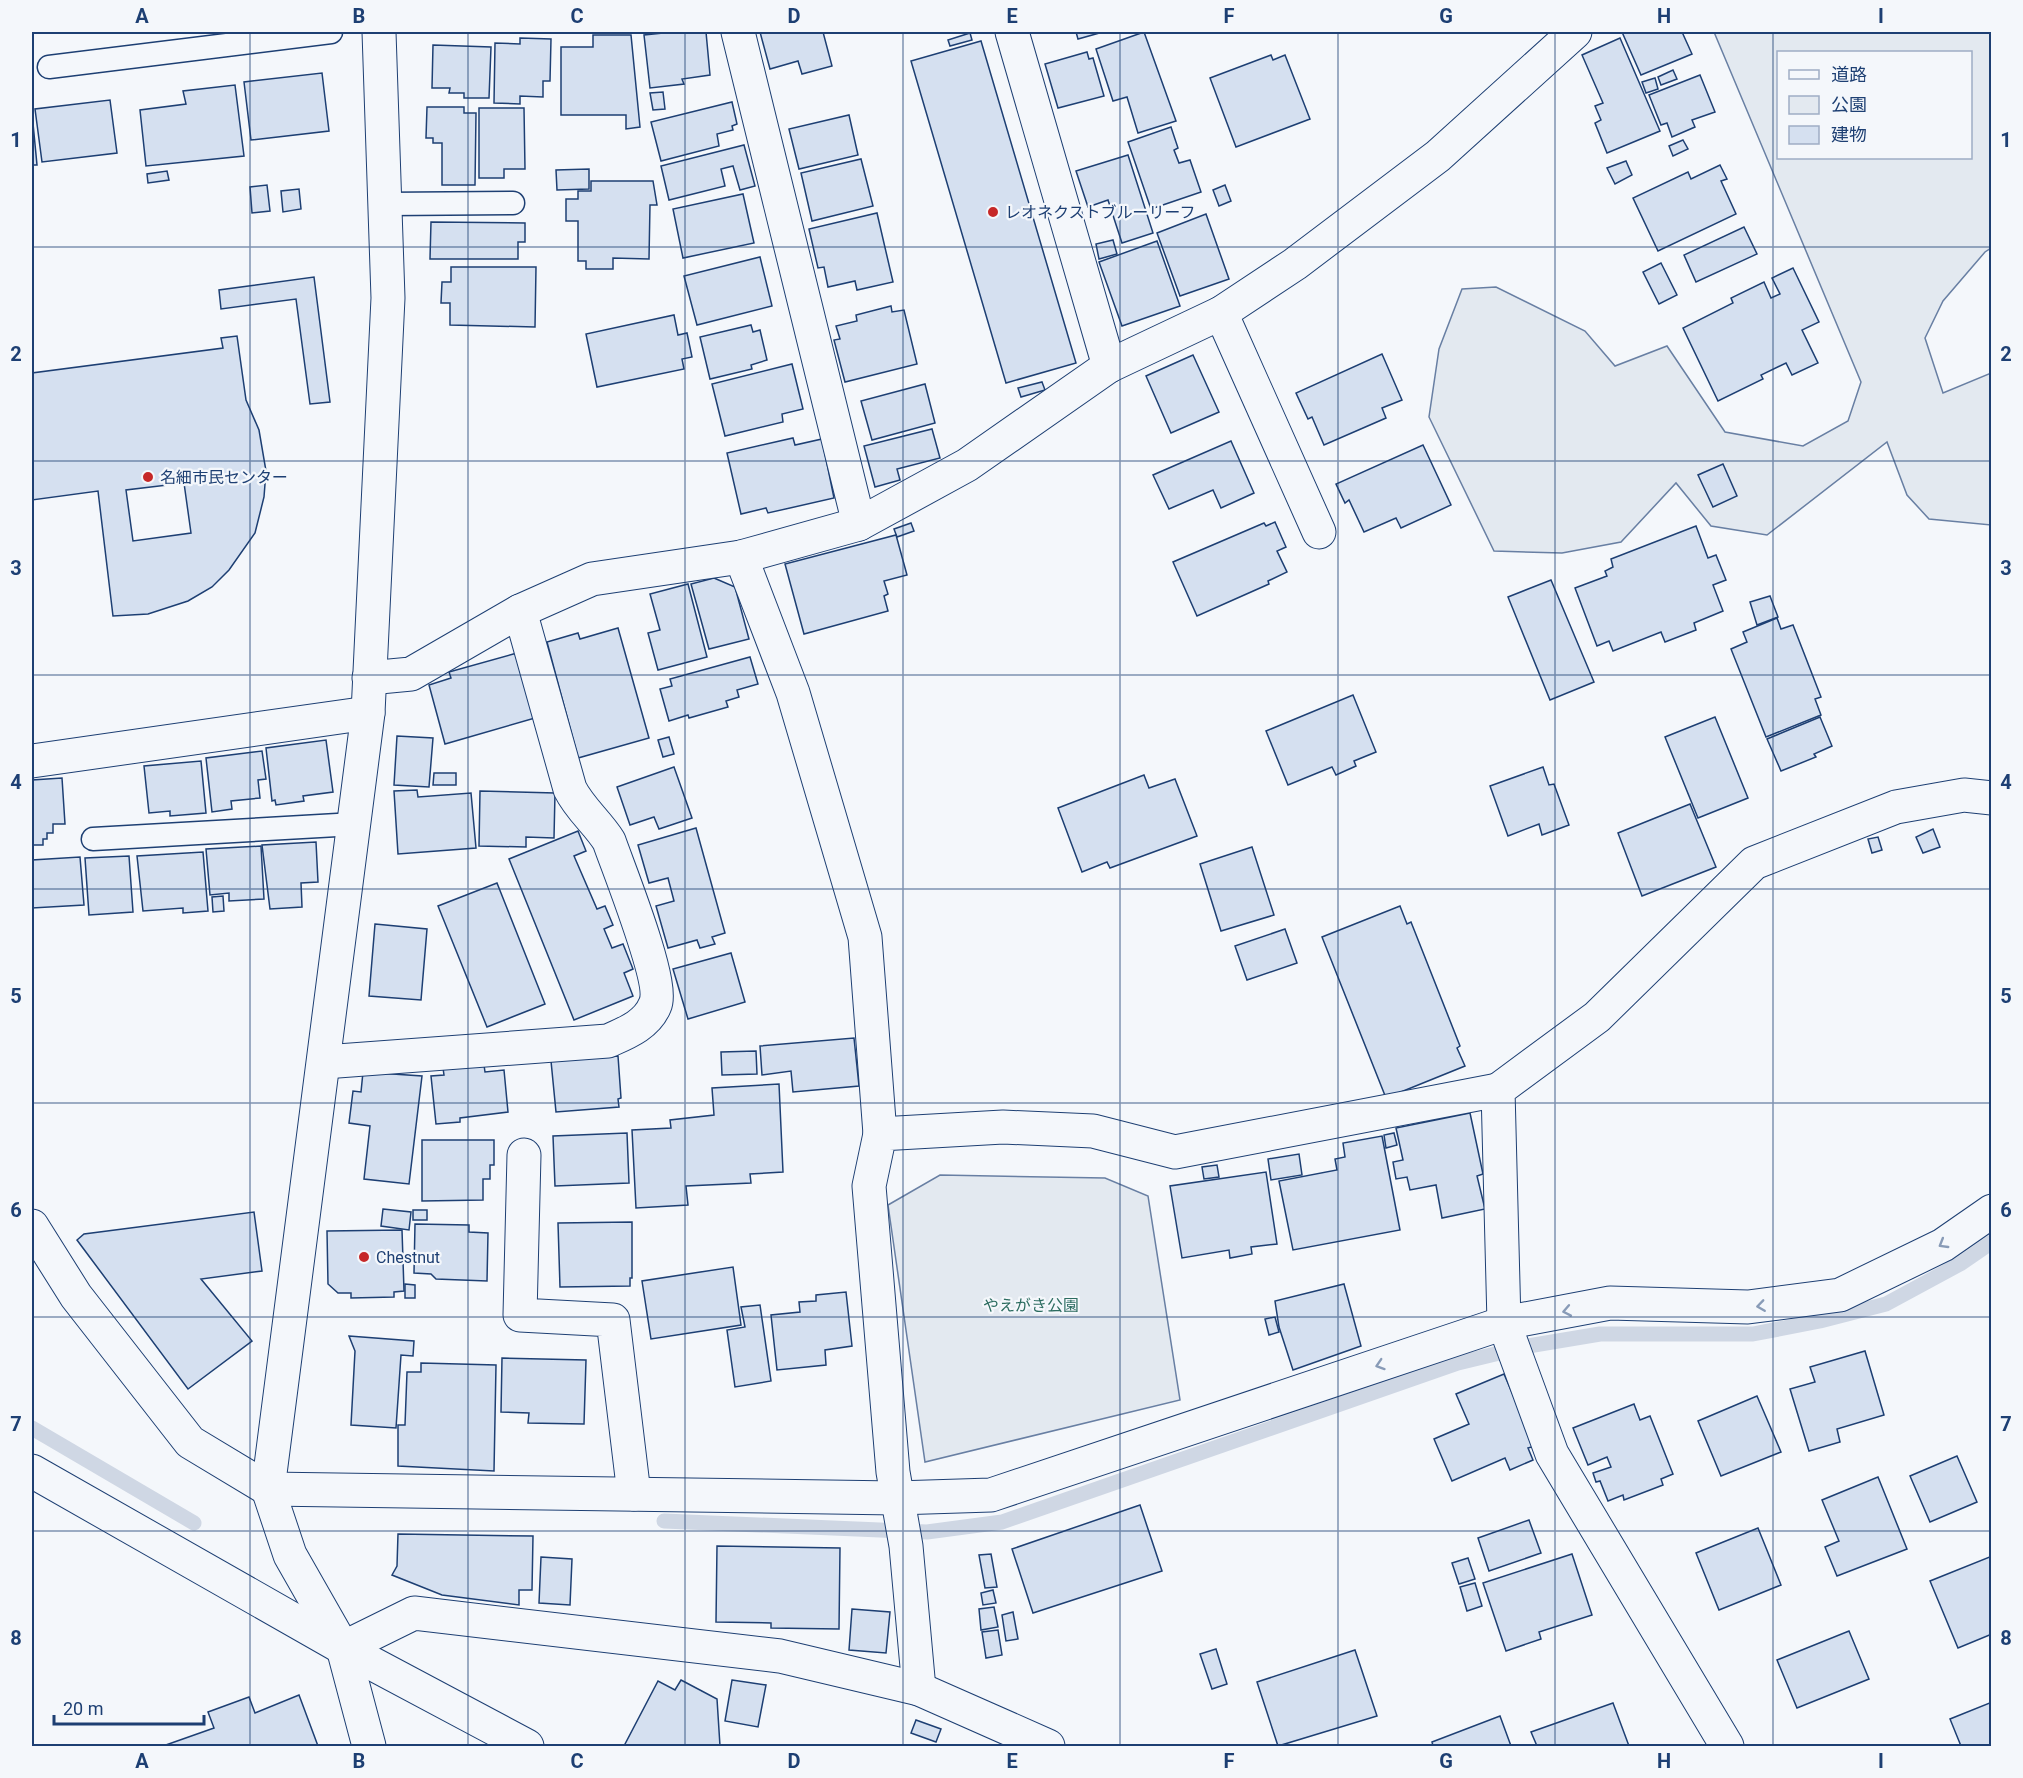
<svg xmlns="http://www.w3.org/2000/svg" width="2023" height="1778" viewBox="0 0 2023 1778" font-family="Roboto,'Noto Sans JP',sans-serif">
<style>
.green{fill:#e3e9f0;stroke:#687fa3;stroke-width:1.5;fill-rule:evenodd}
.lines{fill:none;stroke-linecap:round;stroke-linejoin:round}
.stream{stroke:#cfd7e4;stroke-width:15}
.building{fill:#d5e0f0;stroke:#1d3f73;stroke-width:1.5;fill-rule:evenodd}
.lane-casing{stroke:#1d3f73;stroke-width:25}
.street-casing{stroke:#1d3f73;stroke-width:35}
.secondary-casing{stroke:#1d3f73;stroke-width:35}
.primary-casing{stroke:#1d3f73;stroke-width:35}
.lane{stroke:#f4f7fb;stroke-width:22}
.street{stroke:#f4f7fb;stroke-width:33}
.secondary{stroke:#f4f7fb;stroke-width:33}
.primary{stroke:#f4f7fb;stroke-width:33}
.oneway{stroke:#889bb7}
.grid{fill:none;stroke:#1d3f73;stroke-width:1.5;stroke-opacity:0.55}
.poi-dot{fill:#c62828;stroke:#f4f7fb;stroke-width:2}
.labels{text-anchor:middle;dominant-baseline:central;stroke-width:4.5;stroke-linejoin:round;paint-order:stroke}
.poi-label{font-size:16px;fill:#1d3f73;stroke:#f4f7fb;text-anchor:start}
.park-label{font-size:16px;fill:#2c6c60;stroke:#f4f7fb}
.neatline{fill:none;stroke:#1d3f73;stroke-width:2}
.grid-label{font-size:20px;text-anchor:middle;font-weight:bold;fill:#1d3f73}
</style>
<rect width="100%" height="100%" fill="#f4f7fb"/>
<g class="green">
<path d="M1714,32H1991V248L1985,252L1943,301L1925,338L1943,393L1991,373V525L1929,519L1907,495L1887,442L1767,535L1711,526L1676,483L1621,542L1562,553L1494,551L1429,417L1439,349L1462,289L1496,287L1585,331L1615,366L1667,346L1725,432L1803,446L1848,421L1861,382ZM1778,52H1970V158H1778Z"/>
<polygon points="940,1175 1105,1178 1148,1196 1180,1400 925,1462 888,1205"/>
</g>
<g class="lines">
<g class="stream">
<polyline points="32,1428 194,1523"/>
<polyline points="664,1521 927,1532 1002,1522 1458,1363 1528,1346 1600,1334 1753,1334 1820,1321 1886,1304 1960,1264 1992,1242"/>
</g>
</g>
<g class="building">
<polygon points="673,32 706,32 710,75 682,79 684,84 650,88 644,35"/>
<polygon points="760,32 823,32 832,66 802,74 798,61 770,69"/>
<polygon points="1076,32 1103,32 1078,39"/>
<polygon points="1144,32 1176,121 1138,133 1127,97 1113,101 1096,49"/>
<polygon points="1622,32 1682,32 1692,54 1641,75"/>
<polygon points="970,33 972,40 950,46 948,40"/>
<polygon points="593,35 631,35 640,127 626,129 626,115 561,115 561,47 593,47"/>
<polygon points="520,38 551,39 550,81 543,81 543,97 520,96 520,104 494,103 495,43 520,44"/>
<polygon points="1620,38 1660,131 1607,153 1595,123 1601,120 1595,106 1603,103 1582,55"/>
<polygon points="981,41 1076,363 1006,383 911,61"/>
<polygon points="433,45 491,47 489,98 464,98 464,93 449,93 450,88 432,88"/>
<polygon points="1087,52 1089,59 1093,58 1104,96 1058,108 1045,64"/>
<polygon points="1271,55 1273,60 1285,55 1310,119 1236,147 1210,78"/>
<polygon points="1673,70 1677,79 1661,85 1658,77"/>
<polygon points="322,73 329,131 251,140 244,82"/>
<polygon points="1700,75 1715,112 1692,120 1695,127 1672,137 1667,123 1661,125 1649,95"/>
<polygon points="1655,78 1658,89 1646,93 1642,82"/>
<polygon points="235,85 244,156 146,166 140,110 186,104 183,91"/>
<polygon points="663,92 665,109 653,110 650,93"/>
<polygon points="110,100 117,153 42,162 35,109"/>
<polygon points="732,102 737,124 732,126 733,130 717,134 719,146 661,161 651,122"/>
<polygon points="427,107 464,107 464,113 476,113 475,185 442,185 442,143 433,143 433,138 426,138"/>
<polygon points="479,108 524,108 525,169 504,169 504,178 479,178"/>
<polygon points="32,113 37,165 32,165"/>
<polygon points="849,115 858,155 799,169 789,129"/>
<polygon points="1171,127 1178,148 1174,150 1179,163 1190,160 1201,192 1151,209 1128,142"/>
<polygon points="1683,140 1688,149 1673,156 1669,146"/>
<polygon points="744,145 755,186 740,190 733,166 721,169 725,186 669,200 661,166"/>
<polygon points="1128,155 1153,233 1122,243 1108,200 1088,207 1076,171"/>
<polygon points="861,159 873,206 812,221 801,173"/>
<polygon points="1626,161 1632,175 1615,184 1607,168"/>
<polygon points="1720,165 1727,179 1721,181 1736,214 1658,251 1633,198 1688,172 1691,179"/>
<polygon points="589,169 589,189 557,190 556,170"/>
<polygon points="167,171 169,180 148,183 147,174"/>
<polygon points="591,181 653,181 657,205 650,205 649,259 613,258 613,269 586,269 586,261 578,261 578,221 566,221 566,199 578,199 578,191 591,191"/>
<polygon points="267,185 270,211 252,213 250,187"/>
<polygon points="1225,185 1231,201 1219,206 1213,190"/>
<polygon points="299,189 301,209 283,212 281,191"/>
<polygon points="743,194 754,243 683,258 673,209"/>
<polygon points="877,213 893,282 857,290 855,281 828,287 824,267 818,268 809,229"/>
<polygon points="1206,214 1229,279 1180,296 1157,233"/>
<polygon points="431,222 525,223 525,242 518,242 518,259 430,259"/>
<polygon points="1744,227 1757,254 1696,282 1684,255"/>
<polygon points="1113,240 1117,254 1099,259 1096,244"/>
<polygon points="1157,241 1180,306 1122,326 1099,262"/>
<polygon points="760,257 772,306 697,325 684,276"/>
<polygon points="1661,263 1677,295 1659,304 1643,272"/>
<polygon points="451,267 536,267 535,327 450,325 450,303 441,303 442,282 451,282"/>
<polygon points="1793,268 1819,322 1802,330 1818,363 1792,375 1786,363 1761,375 1763,379 1718,401 1683,328 1733,303 1731,298 1764,282 1771,298 1780,294 1772,278"/>
<polygon points="314,277 330,402 310,404 296,299 221,309 219,290"/>
<polygon points="891,306 892,312 904,310 917,364 845,382 834,340 840,339 836,326 857,321 856,315"/>
<polygon points="674,315 678,335 687,333 692,357 682,359 684,369 597,387 586,334"/>
<polygon points="751,325 753,332 760,330 767,360 751,365 752,369 710,379 700,337"/>
<path d="M237,336L246,400L259,430L266,471L264,497L255,533L229,570L212,587L188,601L148,614L113,616L98,491L32,500V373L223,348L221,338ZM184,483L191,533L133,541L126,490Z"/>
<polygon points="1382,354 1402,400 1382,408 1386,418 1324,445 1312,417 1308,419 1296,393"/>
<polygon points="1193,355 1219,412 1171,433 1146,376"/>
<polygon points="792,364 803,409 782,414 783,422 725,436 712,384"/>
<polygon points="1042,382 1045,390 1021,397 1018,388"/>
<polygon points="925,384 935,423 872,440 861,401"/>
<polygon points="932,429 940,458 897,469 900,480 875,487 864,446"/>
<polygon points="793,438 795,445 822,439 834,498 768,513 766,508 741,514 727,453"/>
<polygon points="1231,441 1254,493 1221,508 1213,490 1169,509 1153,475"/>
<polygon points="1423,445 1451,505 1401,528 1396,518 1364,532 1349,500 1345,503 1336,484"/>
<polygon points="1723,464 1737,496 1713,507 1698,475"/>
<polygon points="1275,522 1286,547 1277,551 1287,572 1268,581 1269,584 1197,616 1173,562 1264,523 1266,526"/>
<polygon points="911,523 914,531 897,537 894,529"/>
<polygon points="1696,526 1708,558 1716,555 1726,580 1713,585 1723,611 1694,623 1696,630 1665,642 1661,632 1613,651 1609,641 1597,646 1575,588 1607,576 1605,571 1613,567 1611,559"/>
<polygon points="896,535 907,575 884,581 888,594 884,596 888,611 804,634 785,564"/>
<polygon points="714,578 735,587 749,639 709,649 691,584"/>
<polygon points="1551,580 1594,682 1550,700 1508,597"/>
<polygon points="688,584 707,657 658,670 648,633 660,630 650,594"/>
<polygon points="1770,596 1778,617 1757,625 1750,602"/>
<polygon points="1777,618 1781,629 1793,625 1821,697 1815,699 1821,715 1766,737 1731,649 1747,642 1743,632"/>
<polygon points="618,628 649,738 578,758 547,642 578,633 580,639"/>
<polygon points="517,653 535,718 445,744 429,685 451,678 449,672"/>
<polygon points="750,657 758,684 737,690 739,697 726,701 728,707 689,718 688,715 669,721 660,689 672,686 670,679"/>
<polygon points="1353,695 1376,752 1354,761 1356,766 1336,775 1332,767 1288,785 1266,731"/>
<polygon points="1715,717 1748,798 1698,818 1665,737"/>
<polygon points="1820,717 1832,746 1814,754 1816,757 1781,771 1767,739"/>
<polygon points="397,736 433,738 429,787 394,785"/>
<polygon points="669,737 674,754 663,757 658,740"/>
<polygon points="326,740 333,792 303,796 304,801 276,805 275,800 272,801 266,748"/>
<polygon points="262,751 266,779 258,780 260,798 231,801 232,809 212,812 206,758"/>
<polygon points="201,761 206,813 170,816 170,811 149,813 144,766"/>
<polygon points="674,767 692,818 659,829 654,817 630,825 617,787"/>
<polygon points="1543,767 1549,785 1554,784 1569,825 1542,835 1539,824 1508,836 1490,786"/>
<polygon points="434,773 456,773 456,785 433,785"/>
<polygon points="1144,775 1149,788 1175,779 1197,836 1110,868 1107,862 1082,872 1058,808"/>
<polygon points="62,778 65,824 53,824 53,833 47,833 47,839 43,839 43,845 32,845 32,780"/>
<polygon points="417,790 418,797 471,793 476,848 398,854 394,791"/>
<polygon points="480,791 555,793 554,838 526,837 526,847 479,846"/>
<polygon points="1690,804 1716,867 1642,896 1618,833"/>
<polygon points="696,828 725,933 712,937 715,944 700,948 697,940 668,948 656,906 674,901 668,878 649,883 638,845"/>
<polygon points="1933,829 1940,847 1923,853 1916,837"/>
<polygon points="578,831 586,851 574,856 597,909 605,906 613,925 604,929 612,948 623,944 633,969 624,973 633,996 574,1020 509,859"/>
<polygon points="1878,837 1882,850 1872,853 1868,839"/>
<polygon points="316,842 318,882 301,883 302,907 270,909 262,845"/>
<polygon points="261,846 264,899 229,901 229,893 210,895 206,849"/>
<polygon points="1252,847 1274,915 1221,931 1200,864"/>
<polygon points="203,852 208,911 183,913 183,908 143,911 137,856"/>
<polygon points="129,856 133,912 89,915 85,858"/>
<polygon points="80,857 84,905 32,908 32,860"/>
<polygon points="497,883 545,1004 487,1027 438,906"/>
<polygon points="223,896 224,911 213,912 212,897"/>
<polygon points="1400,906 1407,924 1411,922 1460,1046 1457,1048 1465,1066 1386,1098 1322,937"/>
<polygon points="375,924 427,929 421,1000 369,996"/>
<polygon points="1285,929 1297,963 1247,980 1235,946"/>
<polygon points="731,953 745,1002 688,1019 673,969"/>
<polygon points="854,1038 859,1086 793,1092 791,1071 762,1075 760,1046"/>
<polygon points="756,1051 757,1074 722,1075 721,1052"/>
<polygon points="618,1056 621,1098 618,1099 619,1107 556,1112 551,1061"/>
<polygon points="484,1065 485,1072 504,1070 508,1112 460,1118 460,1122 436,1124 431,1076 444,1075 443,1068"/>
<polygon points="363,1072 422,1076 409,1184 364,1179 370,1126 349,1123 353,1091 361,1092"/>
<polygon points="779,1084 783,1172 750,1174 751,1183 686,1186 688,1205 636,1208 632,1130 671,1128 670,1120 714,1115 712,1088"/>
<polygon points="1470,1113 1483,1174 1477,1176 1485,1209 1442,1218 1436,1185 1410,1190 1407,1177 1396,1179 1393,1162 1403,1160 1396,1128"/>
<polygon points="627,1133 629,1183 555,1186 553,1136"/>
<polygon points="1394,1133 1397,1145 1386,1148 1384,1135"/>
<polygon points="1382,1136 1400,1230 1293,1250 1279,1181 1337,1170 1335,1159 1345,1157 1343,1143"/>
<polygon points="422,1140 494,1140 494,1165 490,1165 490,1179 483,1179 483,1200 422,1201"/>
<polygon points="1299,1154 1302,1175 1271,1180 1268,1159"/>
<polygon points="1217,1165 1219,1177 1204,1179 1202,1167"/>
<polygon points="1266,1172 1277,1244 1251,1247 1252,1254 1230,1258 1229,1250 1182,1258 1170,1186"/>
<polygon points="383,1209 411,1212 409,1230 381,1226"/>
<rect x="413" y="1210" width="14" height="10"/>
<polygon points="254,1212 262,1271 201,1279 252,1341 188,1389 77,1240 84,1234"/>
<polygon points="632,1222 632,1278 630,1278 630,1286 560,1287 558,1223"/>
<polygon points="415,1224 469,1225 469,1232 488,1233 487,1281 436,1279 431,1274 414,1273"/>
<polygon points="402,1230 404,1291 394,1292 394,1297 351,1298 351,1293 338,1293 328,1284 327,1231"/>
<polygon points="733,1267 741,1325 651,1339 642,1281"/>
<polygon points="405,1284 415,1285 415,1298 405,1298"/>
<polygon points="1344,1284 1361,1346 1293,1370 1279,1327 1275,1301"/>
<polygon points="846,1292 852,1346 825,1350 826,1365 777,1370 771,1315 800,1312 799,1302 816,1301 816,1295"/>
<polygon points="760,1305 771,1381 735,1387 727,1330 745,1327 741,1307"/>
<polygon points="1275,1317 1279,1332 1269,1335 1265,1319"/>
<polygon points="349,1336 414,1341 413,1356 401,1355 396,1428 351,1425 355,1351"/>
<polygon points="1865,1351 1884,1415 1837,1429 1840,1442 1809,1451 1790,1389 1815,1382 1810,1367"/>
<polygon points="502,1358 586,1360 584,1424 528,1423 529,1413 501,1412"/>
<polygon points="421,1363 496,1365 494,1471 398,1466 398,1425 405,1425 407,1372 421,1372"/>
<polygon points="1504,1374 1535,1446 1528,1448 1533,1460 1510,1470 1505,1458 1452,1481 1434,1439 1469,1424 1456,1394"/>
<polygon points="1757,1396 1781,1452 1721,1476 1698,1421"/>
<polygon points="1634,1404 1640,1420 1650,1416 1673,1474 1661,1479 1663,1485 1624,1500 1623,1495 1608,1501 1600,1481 1596,1482 1593,1473 1611,1467 1607,1457 1588,1465 1573,1428"/>
<polygon points="1957,1456 1977,1502 1930,1522 1910,1476"/>
<polygon points="1878,1477 1907,1549 1837,1576 1825,1547 1839,1541 1822,1500"/>
<polygon points="1140,1505 1162,1571 1033,1613 1012,1549"/>
<polygon points="1529,1520 1541,1553 1489,1571 1478,1538"/>
<polygon points="1758,1528 1781,1585 1719,1610 1696,1553"/>
<polygon points="398,1534 533,1536 532,1590 519,1590 519,1605 442,1595 392,1575 397,1566"/>
<polygon points="717,1546 840,1548 839,1629 771,1628 771,1623 716,1622"/>
<polygon points="991,1554 997,1587 985,1588 979,1555"/>
<polygon points="1572,1554 1592,1615 1539,1632 1541,1639 1506,1651 1483,1583"/>
<polygon points="1992,1556 1992,1634 1958,1648 1930,1581"/>
<polygon points="541,1557 572,1559 570,1605 539,1603"/>
<polygon points="1468,1558 1475,1579 1459,1584 1452,1563"/>
<polygon points="1475,1583 1482,1606 1467,1611 1460,1587"/>
<polygon points="993,1590 996,1603 983,1605 981,1593"/>
<polygon points="994,1607 998,1627 981,1630 979,1609"/>
<polygon points="852,1609 890,1612 886,1653 849,1650"/>
<polygon points="1013,1612 1018,1639 1006,1641 1002,1615"/>
<polygon points="998,1630 1002,1655 986,1658 982,1632"/>
<polygon points="1849,1631 1869,1679 1797,1708 1777,1660"/>
<polygon points="1216,1649 1227,1684 1212,1689 1200,1654"/>
<polygon points="1355,1650 1377,1716 1278,1746 1257,1682"/>
<polygon points="681,1680 717,1699 720,1746 624,1746 658,1681 675,1690"/>
<polygon points="732,1680 766,1685 758,1727 725,1721"/>
<polygon points="299,1695 318,1746 163,1746 214,1728 208,1712 249,1697 255,1713"/>
<polygon points="1992,1702 1992,1746 1961,1746 1950,1719"/>
<polygon points="1613,1703 1629,1746 1537,1746 1531,1732"/>
<polygon points="1500,1716 1511,1746 1433,1746 1432,1742"/>
<polygon points="916,1720 941,1729 936,1742 911,1733"/>
</g>
<g class="lines">
<g class="lane-casing">
<g id="lane">
<polyline points="49,67 331,32"/>
<polyline points="386,204 513,203"/>
<polyline points="93,839 355,824"/>
</g>
</g>
<g class="street-casing">
<g id="street">
<polyline points="379,32 388,298 368,713 268,1489 290,1555 343,1648 414,1613 780,1656 919,1689 1048,1746"/>
<polyline points="738,32 859,524"/>
<polyline points="1012,32 1109,366"/>
<polyline points="1221,313 1319,532"/>
<polyline points="741,557 793,693 865,937 880,1134"/>
<polyline points="369,678 411,674 520,611 592,579 741,557 859,524 967,465 1109,366 1221,313 1295,264 1438,156 1575,32"/>
<polyline points="32,761 368,713"/>
<path d="M324,1062L608,1041C626,1033 647,1025 655,1005C665,983 619,870 609,841C597,822 580,809 570,789L520,611"/>
<polyline points="524,1155 520,1315 613,1320 634,1494"/>
<polyline points="32,1226 76,1296 190,1442 268,1489 896,1498 991,1495 1504,1323 1610,1303 1748,1307 1840,1295 1943,1245 1992,1211"/>
<polyline points="919,1689 906,1546 893,1472 869,1186 880,1134 1003,1127 1093,1131 1175,1152 1498,1090"/>
<polyline points="1727,1746 1552,1454 1504,1323 1498,1090 1597,1017 1754,863 1896,807 1964,795 1992,798"/>
</g>
</g>
<g class="secondary-casing">
<polyline id="secondary" points="343,1648 369,1746"/>
</g>
<g class="primary-casing">
<polyline id="primary" points="32,1471 343,1648 527,1746"/>
</g>
<use href="#lane" class="lane"/>
<use href="#street" class="street"/>
<use href="#secondary" class="secondary"/>
<use href="#primary" class="primary"/>
</g>
<defs><path id="oneway-chevron" d="M-2-3.5L2.5 0L-2 3.5" fill="none" stroke-width="1.6" stroke-linecap="round" stroke-linejoin="round" transform="scale(1.5)"/></defs>
<g class="oneway">
<use href="#oneway-chevron" transform="translate(1943 1244) rotate(149)"/>
<use href="#oneway-chevron" transform="translate(1761 1306) rotate(172)"/>
<use href="#oneway-chevron" transform="translate(1567 1311) rotate(169)"/>
<use href="#oneway-chevron" transform="translate(1380 1365) rotate(162)"/>
</g>
<path class="grid" d="M250,32V1746M468,32V1746M685,32V1746M903,32V1746M1120,32V1746M1338,32V1746M1555,32V1746M1773,32V1746M32,247H1992M32,461H1992M32,675H1992M32,889H1992M32,1103H1992M32,1317H1992M32,1531H1992"/>
<g class="poi-dot">
<circle cx="993" cy="212" r="6"/>
<circle cx="148" cy="477" r="6"/>
<circle cx="364" cy="1257" r="6"/>
</g>
<g class="labels">
<g class="poi-label">
<text x="1005" y="212">レオネクストブルーリーフ</text>
<text x="160" y="477">名細市民センター</text>
<text x="376" y="1257">Chestnut</text>
</g>
<g class="park-label">
<text x="1031" y="1305">やえがき公園</text>
</g>
</g>
<rect width="2023" height="1778" fill="none" stroke="#f4f7fb" stroke-width="66"/>
<rect x="1777" y="51" width="195" height="108" fill="#f4f7fb" stroke="#9eadc5" stroke-width="1.5"/>
<rect x="1789" y="70" width="30" height="9" fill="#f4f7fb" stroke="#9eadc5" stroke-width="1.5"/>
<text x="1831" y="81" font-size="18" fill="#1d3f73">道路</text>
<rect x="1789" y="96" width="30" height="18" fill="#e3e9f0" stroke="#9eadc5" stroke-width="1.5"/>
<text x="1831" y="111" font-size="18" fill="#1d3f73">公園</text>
<rect x="1789" y="126" width="30" height="18" fill="#d5e0f0" stroke="#9eadc5" stroke-width="1.5"/>
<text x="1831" y="141" font-size="18" fill="#1d3f73">建物</text>
<path d="M54 1715v9h150v-9" fill="none" stroke="#1d3f73" stroke-width="3"/>
<text x="63" y="1715" font-size="18" fill="#1d3f73" stroke="#f4f7fb" stroke-width="4.5" paint-order="stroke">20 m</text>
<rect x="33" y="33" width="1957" height="1712" class="neatline"/>
<g class="grid-label">
<text x="142" y="23">A</text>
<text x="359" y="23">B</text>
<text x="577" y="23">C</text>
<text x="794" y="23">D</text>
<text x="1012" y="23">E</text>
<text x="1229" y="23">F</text>
<text x="1446" y="23">G</text>
<text x="1664" y="23">H</text>
<text x="1881" y="23">I</text>
<text x="16" y="147">1</text>
<text x="2006" y="147">1</text>
<text x="16" y="361">2</text>
<text x="2006" y="361">2</text>
<text x="16" y="575">3</text>
<text x="2006" y="575">3</text>
<text x="16" y="789">4</text>
<text x="2006" y="789">4</text>
<text x="16" y="1003">5</text>
<text x="2006" y="1003">5</text>
<text x="16" y="1217">6</text>
<text x="2006" y="1217">6</text>
<text x="16" y="1431">7</text>
<text x="2006" y="1431">7</text>
<text x="16" y="1645">8</text>
<text x="2006" y="1645">8</text>
<text x="142" y="1768">A</text>
<text x="359" y="1768">B</text>
<text x="577" y="1768">C</text>
<text x="794" y="1768">D</text>
<text x="1012" y="1768">E</text>
<text x="1229" y="1768">F</text>
<text x="1446" y="1768">G</text>
<text x="1664" y="1768">H</text>
<text x="1881" y="1768">I</text>
</g>
</svg>
